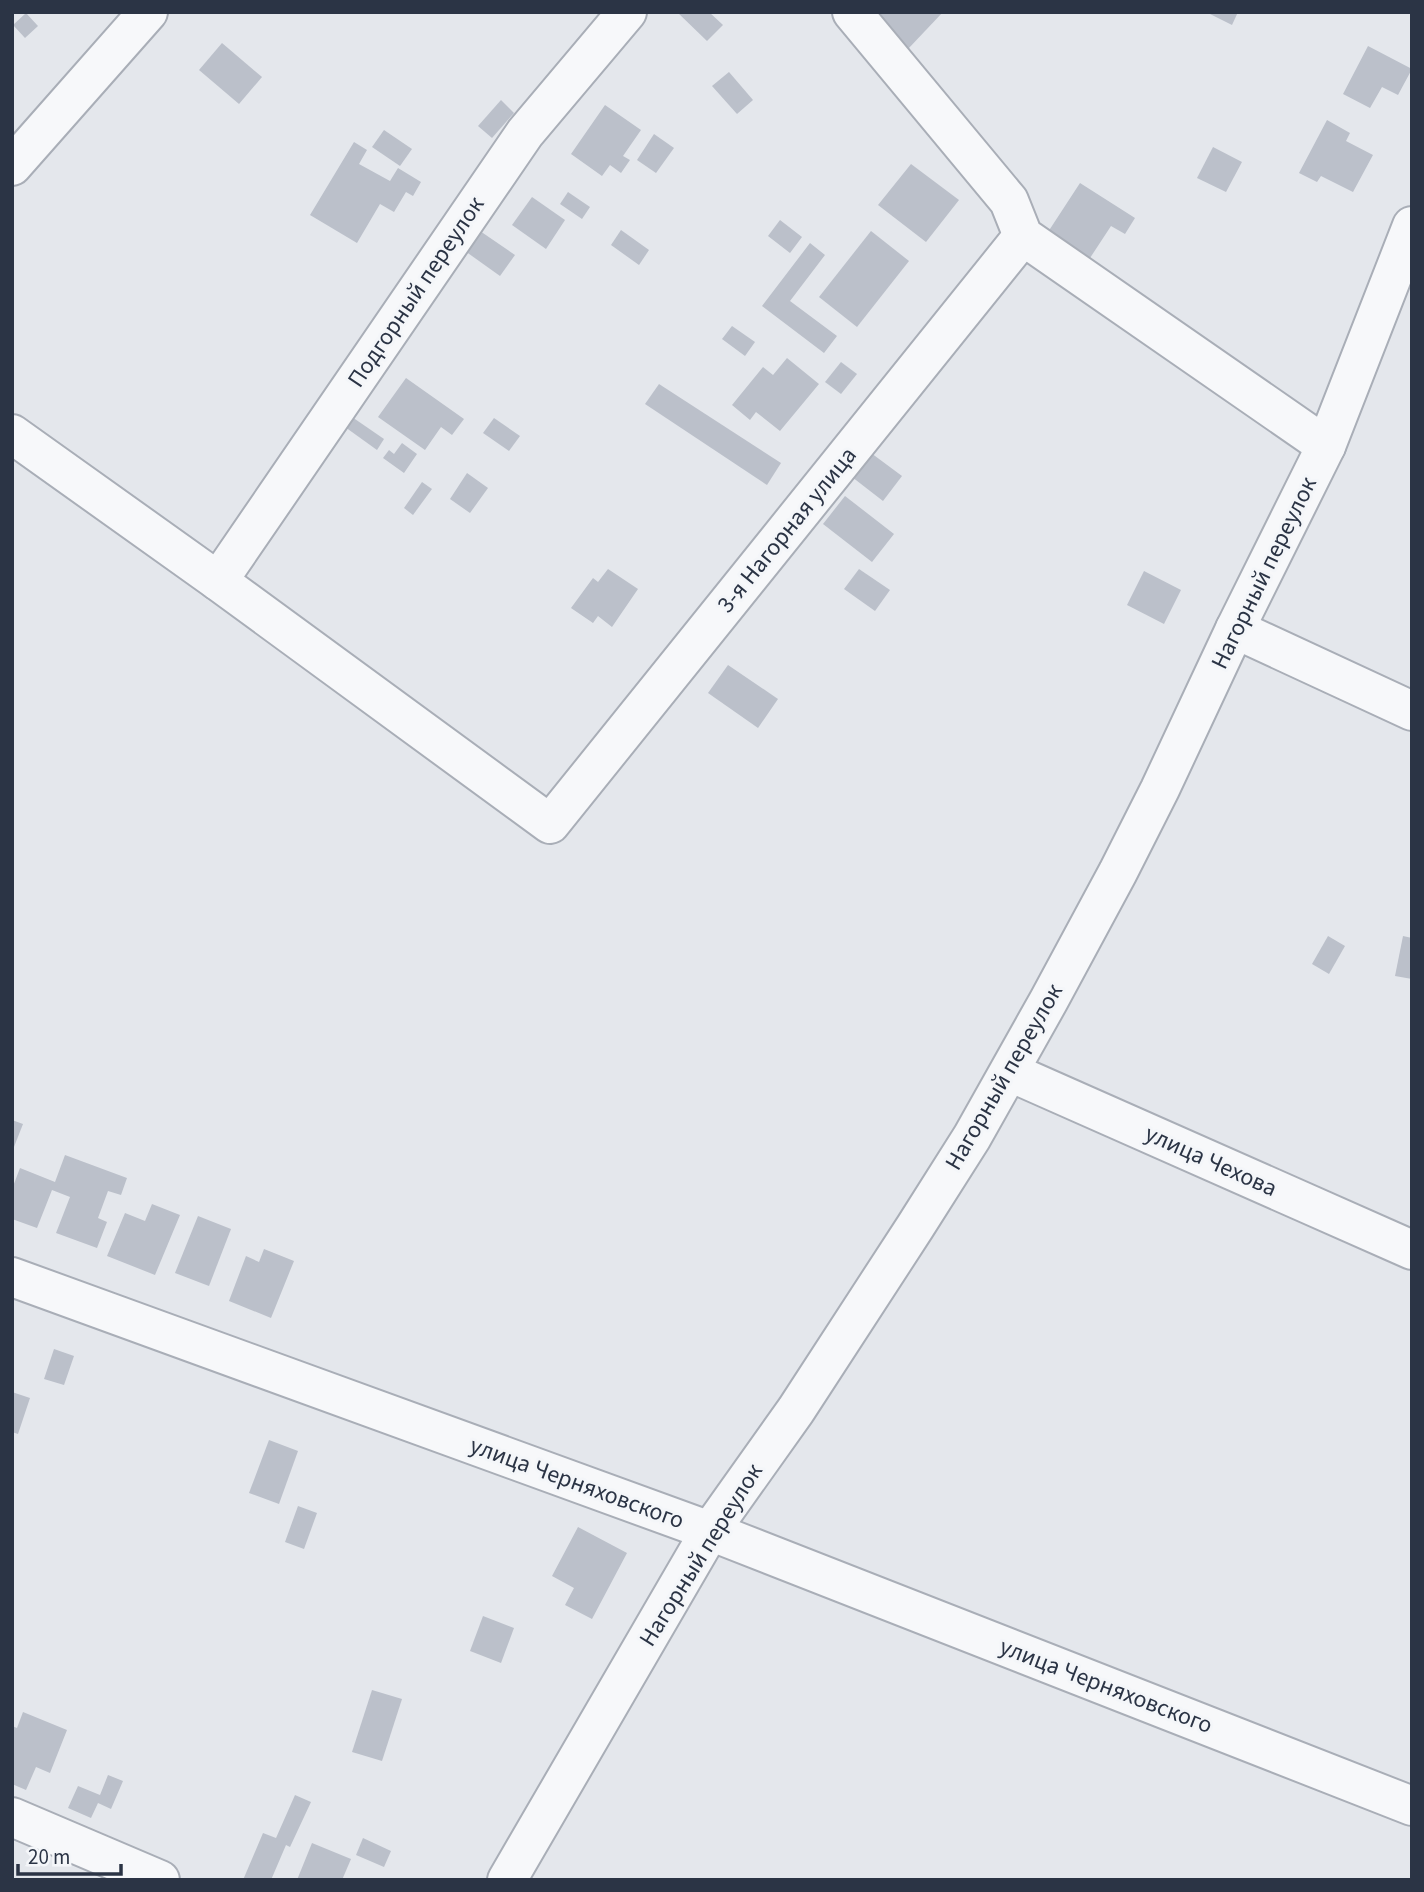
<svg xmlns="http://www.w3.org/2000/svg" width="1424" height="1892" viewBox="0 0 1424 1892" font-family="'Source Sans 3',sans-serif">
<style>
.building{fill:#bbc0ca}
.lines{fill:none;stroke-linecap:round;stroke-linejoin:round}
.minor-casing{stroke:#a9aeb7;stroke-width:42}
.minor{stroke:#f7f8fa;stroke-width:38}
.labels{text-anchor:middle;dominant-baseline:central;stroke-width:6;stroke-linejoin:round;paint-order:stroke}
.street-label{font-size:24px;fill:#2b3445;stroke:#f4f6f9}
</style>
<rect width="100%" height="100%" fill="#e4e7ec"/>
<g class="building">
<polygon points="677,12 709,12 723,25 707,41"/>
<polygon points="882,12 943,12 908,49 876,18"/>
<polygon points="1206,12 1238,12 1232,25"/>
<polygon points="26,13 38,26 25,38 13,25"/>
<polygon points="222,43 262,77 239,104 199,70"/>
<polygon points="1368,46 1412,69 1398,95 1382,87 1370,108 1343,94"/>
<polygon points="729,72 753,100 737,114 712,86"/>
<polygon points="501,100 514,113 492,138 478,126"/>
<polygon points="605,105 641,130 623,156 630,160 621,173 610,165 602,176 571,154"/>
<polygon points="1327,120 1350,133 1346,141 1373,155 1353,192 1321,176 1317,182 1299,173"/>
<polygon points="384,130 412,149 400,166 372,147"/>
<polygon points="654,134 674,148 656,173 637,160"/>
<polygon points="354,142 367,150 359,164 390,181 398,168 421,182 413,196 406,192 394,212 380,204 357,243 310,215"/>
<polygon points="1213,147 1242,162 1226,192 1197,178"/>
<polygon points="911,164 959,200 926,242 878,205"/>
<polygon points="1080,183 1135,218 1125,234 1111,226 1090,258 1048,232"/>
<polygon points="568,192 590,207 582,219 560,204"/>
<polygon points="532,197 565,220 546,249 512,225"/>
<polygon points="780,220 802,237 790,253 768,236"/>
<polygon points="621,230 649,250 639,265 611,245"/>
<polygon points="480,231 515,255 500,276 465,251"/>
<polygon points="871,231 909,261 857,327 819,297"/>
<polygon points="810,243 825,255 790,301 837,336 824,353 762,306"/>
<polygon points="732,326 755,342 745,356 722,339"/>
<polygon points="787,358 819,384 780,431 756,412 750,420 732,405 763,367 773,375"/>
<polygon points="841,362 857,374 841,394 825,382"/>
<polygon points="406,378 464,419 452,435 441,427 425,450 378,417"/>
<polygon points="659,384 781,463 767,485 645,404"/>
<polygon points="352,417 384,439 377,450 345,427"/>
<polygon points="494,418 520,436 509,451 483,433"/>
<polygon points="402,443 417,454 404,473 383,458 389,450 394,454"/>
<polygon points="871,453 902,476 883,501 852,477"/>
<polygon points="467,473 488,488 470,513 450,499"/>
<polygon points="422,482 432,489 413,515 404,508"/>
<polygon points="845,496 894,534 872,562 823,524"/>
<polygon points="608,569 638,589 612,627 598,616 593,623 571,608 593,578 598,582"/>
<polygon points="859,569 890,590 875,611 844,589"/>
<polygon points="1144,571 1181,590 1164,624 1127,605"/>
<polygon points="728,665 778,699 758,728 708,693"/>
<polygon points="1328,936 1345,946 1329,974 1312,964"/>
<polygon points="1403,936 1412,938 1412,979 1395,976"/>
<polygon points="12,1120 23,1124 12,1152"/>
<polygon points="65,1155 127,1178 121,1195 108,1191 98,1218 107,1222 97,1248 56,1233 70,1197 52,1190 37,1228 12,1219 12,1189 20,1168 55,1182"/>
<polygon points="152,1204 180,1215 155,1275 107,1256 125,1213 145,1221"/>
<polygon points="198,1216 231,1229 209,1286 175,1273"/>
<polygon points="264,1249 294,1261 271,1318 229,1301 246,1256 259,1262"/>
<polygon points="54,1349 74,1356 64,1385 44,1379"/>
<polygon points="12,1392 30,1398 18,1434 12,1432"/>
<polygon points="269,1440 298,1451 279,1504 249,1493"/>
<polygon points="298,1506 317,1513 304,1549 285,1542"/>
<polygon points="578,1527 627,1553 592,1619 565,1605 574,1588 552,1576"/>
<polygon points="483,1616 514,1628 501,1663 470,1651"/>
<polygon points="372,1690 402,1699 382,1761 352,1752"/>
<polygon points="23,1712 67,1730 50,1773 36,1767 26,1790 12,1784 12,1726 17,1728"/>
<polygon points="108,1775 123,1781 111,1809 98,1803 91,1818 68,1808 78,1786 100,1795"/>
<polygon points="295,1795 311,1802 290,1847 286,1845 271,1880 243,1880 263,1833 276,1838"/>
<polygon points="363,1838 391,1851 384,1867 356,1855"/>
<polygon points="312,1843 351,1859 342,1880 297,1880"/>
</g>
<g class="lines">
<g class="minor-casing">
<g id="minor">
<polyline points="852,12 1009,201 1023,236 1326,446"/>
<polyline points="12,166 148,12"/>
<polyline points="12,434 218,581 550,824 1023,236"/>
<polyline points="218,581 525,133 627,12"/>
<polyline points="1235,629 1412,711"/>
<polyline points="1010,1072 1412,1250"/>
<polyline points="12,1277 710,1531 1412,1806"/>
<polyline points="12,1817 160,1880"/>
<polyline points="507,1880 710,1531 796,1410 915,1227 972,1137 1049,1000 1118,872 1160,789 1235,629 1326,446 1412,226"/>
</g>
</g>
<use href="#minor" class="minor"/>
</g>
<g class="labels">
<g class="street-label">
<text transform="translate(416 292) rotate(-56)">Подгорный переулок</text>
<text transform="translate(787 530) rotate(-51)">3-я Нагорная улица</text>
<text transform="translate(1264 573) rotate(-64)">Нагорный переулок</text>
<text transform="translate(1004 1077) rotate(-60)">Нагорный переулок</text>
<text transform="translate(1211 1161) rotate(24)">улица Чехова</text>
<text transform="translate(577 1483) rotate(20)">улица Черняховского</text>
<text transform="translate(701 1555) rotate(-58)">Нагорный переулок</text>
<text transform="translate(1106 1686) rotate(21)">улица Черняховского</text>
</g>
</g>
<rect width="1424" height="1892" fill="none" stroke="#2b3445" stroke-width="28"/>
<path d="M18 1864v10h103v-10" fill="none" stroke="#2b3445" stroke-width="3.5"/>
<text x="28" y="1864" font-size="21" fill="#2b3445" stroke="#f4f6f9" stroke-width="5" paint-order="stroke">20 m</text>
</svg>
